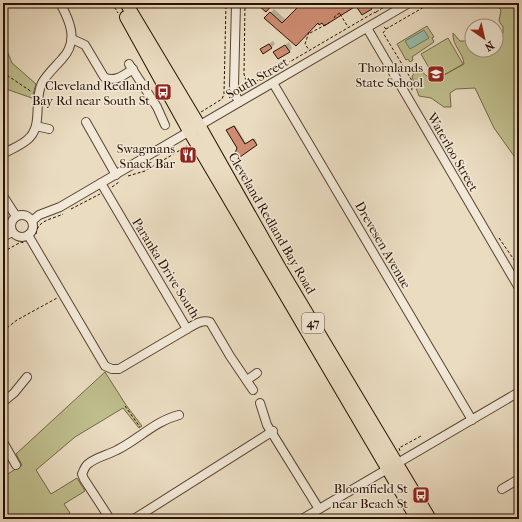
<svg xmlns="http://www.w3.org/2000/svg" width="522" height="522" viewBox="0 0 522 522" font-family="'IM FELL French Canon',serif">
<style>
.green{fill:#bfbe8d;stroke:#746746}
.water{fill:#99bcac;stroke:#6d7767}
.shadow{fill:#0003}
.building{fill:#ce8c72;stroke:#2a1000}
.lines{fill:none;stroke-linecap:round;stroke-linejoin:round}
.minor-casing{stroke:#5a4330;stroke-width:10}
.highway-casing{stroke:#2a1000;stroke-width:14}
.path{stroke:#2a1000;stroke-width:1;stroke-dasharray:3 2;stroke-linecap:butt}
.minor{stroke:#f1e8d7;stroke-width:8}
.highway{stroke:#eadcc1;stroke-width:12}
.labels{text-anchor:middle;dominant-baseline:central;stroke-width:3;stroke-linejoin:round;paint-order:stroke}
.shield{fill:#f1e8d7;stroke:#665140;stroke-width:1}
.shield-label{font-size:12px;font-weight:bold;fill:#2a1000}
.poi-label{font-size:13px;fill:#2a1000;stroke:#f1e8d7;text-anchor:end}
.street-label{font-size:13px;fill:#2a1000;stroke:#f1e8d7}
</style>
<rect width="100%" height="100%" fill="#eadcc1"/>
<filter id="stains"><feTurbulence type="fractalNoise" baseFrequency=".005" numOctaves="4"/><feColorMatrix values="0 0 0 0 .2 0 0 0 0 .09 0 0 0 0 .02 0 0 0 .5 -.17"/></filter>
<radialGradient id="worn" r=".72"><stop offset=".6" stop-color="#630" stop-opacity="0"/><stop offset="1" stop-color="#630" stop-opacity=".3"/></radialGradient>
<g class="green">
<path d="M494,3H519V157L514,156L494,128L475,88L456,89L450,93L451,107H444L431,98L419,96L412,77L416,69C424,71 427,79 436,80L421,54L448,38L463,64L437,79L464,64C463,52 452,46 453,33L460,41H466L472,50H496V38L503,33V27L499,21L501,10Z"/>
<polygon points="427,26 434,37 432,38 434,42 412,57 413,60 410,62 408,59 406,60 397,44"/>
<polygon points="3,41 12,63 36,84 32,98 3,88"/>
<polygon points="105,372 126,405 142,426 139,428 123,408 75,437 36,470 51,494 77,478 85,491 64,504 70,513 60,519 3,519 3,477 22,465 16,454"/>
</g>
<polygon class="water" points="424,30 429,38 410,49 405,41"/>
<g class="shadow">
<polygon points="302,3 374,3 375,5 362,14 356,5 322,21 318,21 295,45 266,18 274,9 286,20"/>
<polygon points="273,41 275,44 271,48 261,49"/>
<polygon points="289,42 292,48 289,52 275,52"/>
<polygon points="235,125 246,143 255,138 257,143 240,156 236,153 238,148 229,129"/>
</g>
<g class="building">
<polygon points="262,3 274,3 266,12 259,6"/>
<polygon points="302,3 325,3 333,7 339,3 368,3 372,9 362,15 356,6 324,26 322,23 319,25 318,23 296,46 264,18 270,12 282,23"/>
<polygon points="269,44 272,48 263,54 260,49"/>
<polygon points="285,45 290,52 278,59 273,52"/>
<polygon points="234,126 245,144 253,139 257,145 240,157 235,153 237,148 226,130"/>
</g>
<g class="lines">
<g class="minor-casing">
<g id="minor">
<polyline points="236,3 234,86 235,94 239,102"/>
<polyline points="367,28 519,288"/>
<path d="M72,39L85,45L104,77C114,83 124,75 133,69"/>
<polyline points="129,64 157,107 165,125"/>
<polyline points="273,83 472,420"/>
<polyline points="86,122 116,175"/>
<polyline points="36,126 49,129"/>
<path d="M3,154C11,149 20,146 27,140C44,127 33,101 42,83C47,74 55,67 62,59C79,41 70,21 60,3"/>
<path d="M101,183L187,329C194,325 202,319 210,322L230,356L253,390"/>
<polyline points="3,196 16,216"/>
<circle cx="22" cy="226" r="11"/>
<polyline points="32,221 39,215 60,207 101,183 409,3"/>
<polyline points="28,235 105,366 112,369 119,369 187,329"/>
<polyline points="3,237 12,232"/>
<polyline points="247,380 257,373"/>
<polyline points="3,402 14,393 27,377"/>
<polyline points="260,403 267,425 319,509"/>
<polyline points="3,442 16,465"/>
<polyline points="502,489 519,479"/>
<path d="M110,519L84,479L82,474C84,470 85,466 88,464C96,457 108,455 117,450C139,439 155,421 179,415"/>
<polyline points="134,519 273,431"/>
<polyline points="302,519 519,392"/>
</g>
</g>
<g class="highway-casing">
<g id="highway">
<polyline points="126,3 199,125 277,263 430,519"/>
<polyline points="126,17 189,131 417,519"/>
</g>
</g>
<g class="path">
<polyline points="112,3 118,13"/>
<polyline points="245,3 244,74 246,81 251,83 257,81 375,12 376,14"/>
<polyline points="376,12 391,3"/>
<polyline points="340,14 348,27"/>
<polyline points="334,18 336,15 340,13"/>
<polyline points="384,27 386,29 383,33 385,36 411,79 412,91"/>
<polyline points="386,29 431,3"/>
<polyline points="309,32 305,44 309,50"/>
<polyline points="310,33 329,23"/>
<polyline points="3,66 8,76 32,92"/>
<polyline points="3,75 7,76"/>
<polyline points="201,112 222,99 224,94 226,3"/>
<polyline points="128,176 145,171 187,146"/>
<polyline points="112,187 119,182"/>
<polyline points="71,209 100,194"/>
<path d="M36,234C37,220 53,219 63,214"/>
<polyline points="499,238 519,267"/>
<polyline points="3,252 21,242 24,243"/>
<polyline points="3,331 17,320 57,298"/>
<polyline points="125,406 140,427"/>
<polyline points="400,451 399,448 421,436"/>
</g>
<use href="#minor" class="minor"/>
<use href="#highway" class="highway"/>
</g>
<defs>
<g id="school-square" transform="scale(0.9)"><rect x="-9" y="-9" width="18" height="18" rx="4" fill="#8f2418" stroke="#f1e8d7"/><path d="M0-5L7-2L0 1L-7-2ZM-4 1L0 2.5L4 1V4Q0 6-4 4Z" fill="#fff"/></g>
<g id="bus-square" transform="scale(0.9)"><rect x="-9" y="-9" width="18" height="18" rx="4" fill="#8f2418" stroke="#f1e8d7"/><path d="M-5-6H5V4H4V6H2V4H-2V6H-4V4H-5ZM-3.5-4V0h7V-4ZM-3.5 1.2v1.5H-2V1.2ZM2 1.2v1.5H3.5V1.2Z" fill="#fff"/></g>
<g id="restaurant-square" transform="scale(0.9)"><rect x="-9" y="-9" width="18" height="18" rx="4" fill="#8f2418" stroke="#f1e8d7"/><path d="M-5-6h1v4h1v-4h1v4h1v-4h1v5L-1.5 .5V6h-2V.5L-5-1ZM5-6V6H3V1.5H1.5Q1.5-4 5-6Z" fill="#fff"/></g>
</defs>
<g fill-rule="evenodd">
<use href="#school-square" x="436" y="74"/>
<use href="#bus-square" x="163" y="92"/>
<use href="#restaurant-square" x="188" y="155"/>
<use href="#bus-square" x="421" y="495"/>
</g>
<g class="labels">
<rect class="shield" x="302" y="313" width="22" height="20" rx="3"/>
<g class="shield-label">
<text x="313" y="323">47</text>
</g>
<g class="poi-label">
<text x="423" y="67">Thornlands<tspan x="423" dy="15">State School</tspan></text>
<text x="150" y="85">Cleveland Redland<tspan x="150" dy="15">Bay Rd near South St</tspan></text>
<text x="175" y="148">Swagmans<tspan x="175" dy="15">Snack Bar</tspan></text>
<text x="408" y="488">Bloomfield St<tspan x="408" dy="15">near Beach St</tspan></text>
</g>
<g class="street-label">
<text transform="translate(257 78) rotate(-30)">South Street</text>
<text transform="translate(453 152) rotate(60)">Waterloo Street</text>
<text transform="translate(272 223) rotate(60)">Cleveland Redland Bay Road</text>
<text transform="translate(383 245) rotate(60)">Drevesen Avenue</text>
<text transform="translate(166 268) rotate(58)">Paranka Drive South</text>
</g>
</g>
<rect width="522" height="522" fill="none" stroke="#eadcc1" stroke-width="16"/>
<rect x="4" y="4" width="514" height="514" fill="none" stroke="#2a1000" stroke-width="2"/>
<rect x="8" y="8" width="506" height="506" fill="none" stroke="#2a1000"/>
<g transform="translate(484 38) rotate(146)"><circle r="19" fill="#f1e8d7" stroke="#a19281"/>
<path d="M0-3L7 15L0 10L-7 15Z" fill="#8f2418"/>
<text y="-6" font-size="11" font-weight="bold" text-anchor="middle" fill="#2a1000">N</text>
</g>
<rect width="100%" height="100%" filter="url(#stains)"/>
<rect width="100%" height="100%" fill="url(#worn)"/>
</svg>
